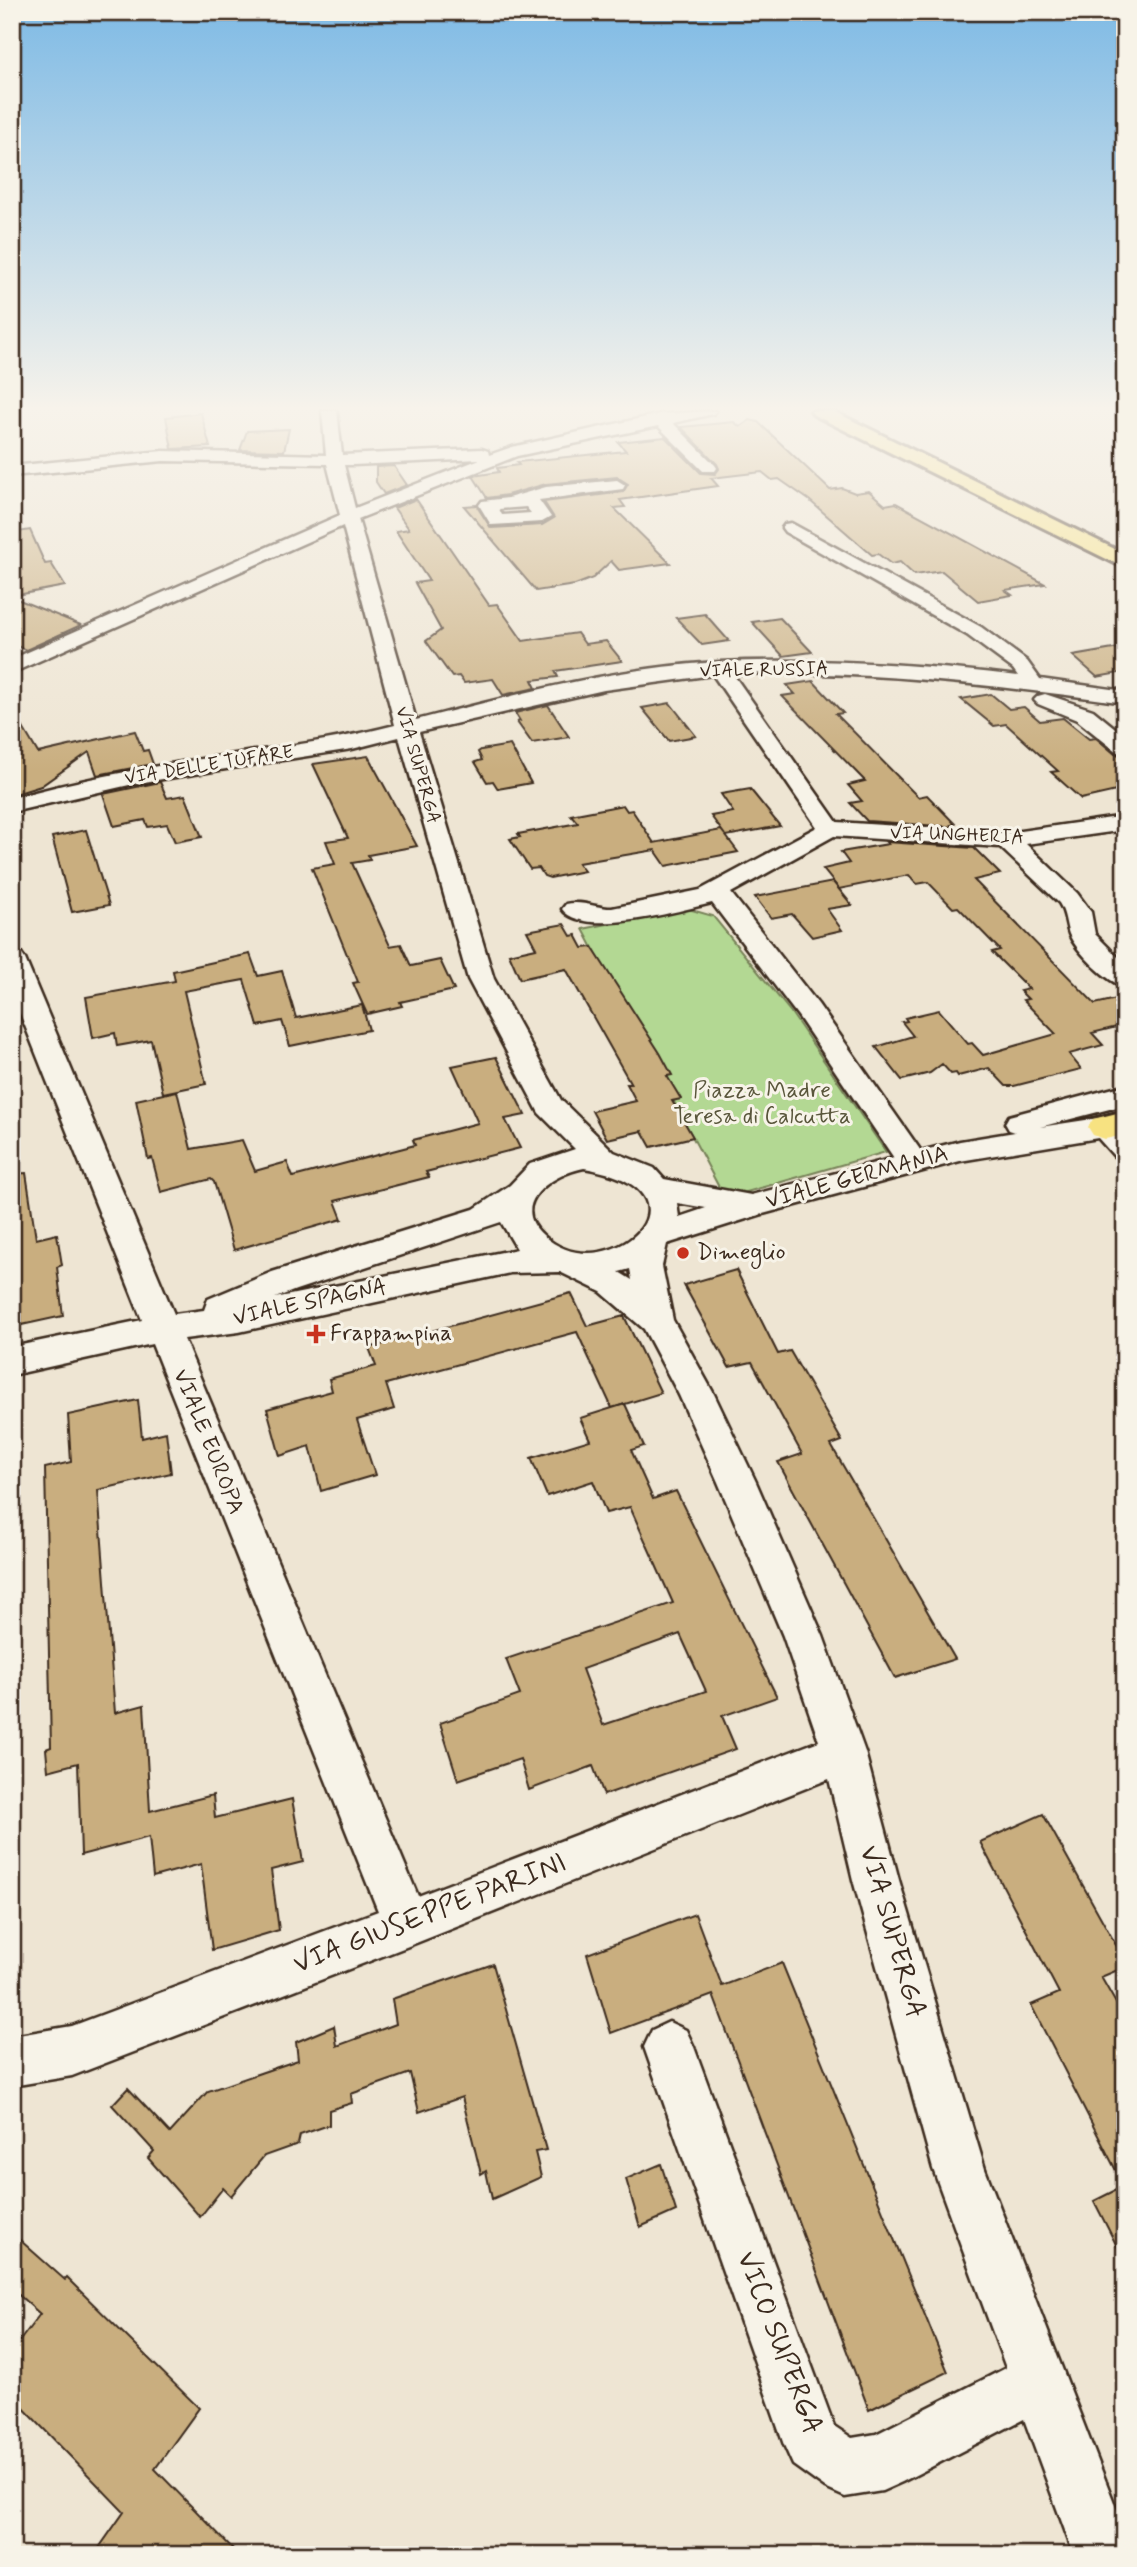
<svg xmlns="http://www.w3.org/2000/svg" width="1137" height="2567" viewBox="0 0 1137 2567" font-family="Mynerve,sans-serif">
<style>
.green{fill:#b3d893;stroke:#778158;stroke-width:2}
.building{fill:#c9ae7f;stroke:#3b2a1e;stroke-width:2;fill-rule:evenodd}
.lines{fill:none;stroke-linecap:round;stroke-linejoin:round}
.minor-casing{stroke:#3b2a1e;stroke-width:5}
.highway-casing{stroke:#3b2a1e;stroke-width:6}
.minor{fill:#f7f3e8;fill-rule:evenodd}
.highway{fill:#f7e281;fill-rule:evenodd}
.poi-dot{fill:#c8321e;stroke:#f7f3e8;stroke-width:2.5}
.labels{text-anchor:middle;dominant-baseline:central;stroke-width:6;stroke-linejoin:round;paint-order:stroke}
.far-street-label{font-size:19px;fill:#3b2a1e;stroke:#f7f3e8}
.park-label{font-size:23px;fill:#59563b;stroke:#f7f3e8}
.street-label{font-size:23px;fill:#3b2a1e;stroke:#f7f3e8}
.poi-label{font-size:23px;fill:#3b2a1e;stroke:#f7f3e8;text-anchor:start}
.near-street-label{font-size:28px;fill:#3b2a1e;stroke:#f7f3e8}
</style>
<rect width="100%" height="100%" fill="#eee5d3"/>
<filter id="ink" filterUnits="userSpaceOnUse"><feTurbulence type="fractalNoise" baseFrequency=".0143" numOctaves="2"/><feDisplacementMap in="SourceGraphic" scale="14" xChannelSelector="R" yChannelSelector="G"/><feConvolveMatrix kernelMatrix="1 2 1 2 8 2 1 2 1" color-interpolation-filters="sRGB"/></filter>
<g filter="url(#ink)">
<polygon class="green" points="685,908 713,916 790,1011 886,1152 736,1195 722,1193 583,929"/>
<g class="building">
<polygon points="201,413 210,447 172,449 166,417"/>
<polygon points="750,420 758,422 830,490 842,488 855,493 869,491 885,505 896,503 1045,584 1005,590 1012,595 978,601 942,571 914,575 900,562 891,564 878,554 872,555 809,500 779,479 772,480 762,472 711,478 718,486 620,500 625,507 614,508 670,563 619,570 611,561 593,578 575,585 536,591 464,506 476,505 491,528 542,525 554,518 544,502 623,492 628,484 617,477 546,484 507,495 487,498 473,476 499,472 497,468 519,465 517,462 626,451 618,442 665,437 701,473 715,474 719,469 717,464 681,427 734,422 740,427"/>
<polygon points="289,429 284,451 240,450 247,431"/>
<polygon points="394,466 407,485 384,494 376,482 376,467"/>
<polygon points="416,499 489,605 497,604 523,641 577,633 585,644 606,641 622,661 555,671 558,677 532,680 536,688 503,695 493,679 464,683 459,676 452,677 426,641 441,630 415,583 429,581 396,531 409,529 394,508"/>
<polygon points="30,530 45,564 51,563 65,586 12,596 12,533"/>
<polygon points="12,597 81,625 26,650 12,644"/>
<polygon points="705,614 729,641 702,645 676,618"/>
<polygon points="780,618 812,652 783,656 752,622"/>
<polygon points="1125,647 1125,672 1097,677 1073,656"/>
<polygon points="813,681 843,713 836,714 918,797 927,795 955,824 951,825 953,827 867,821 850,803 862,801 848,785 865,781 782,696 795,694 787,685"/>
<polygon points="991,694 1009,709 1024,707 1040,721 1063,718 1089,739 1096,738 1115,754 1125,756 1125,789 1081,799 1051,772 1058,771 1006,724 994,726 961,699"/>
<polygon points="670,703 696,736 669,741 642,708"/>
<polygon points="548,705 569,737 532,743 517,722 520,721 515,713"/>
<polygon points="12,709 38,753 135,731 143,751 148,750 153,764 97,775 89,752 41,786 12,795"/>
<polygon points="510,745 531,783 498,789 493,781 487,782 475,762 482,760 478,752 481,750"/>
<polygon points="368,756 417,846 368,855 370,860 352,863 390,946 401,944 411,966 440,960 454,990 400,1002 402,1006 367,1014 353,983 358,982 312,868 335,864 326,841 348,838 313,764"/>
<polygon points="160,782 167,798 185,795 202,837 175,842 167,824 148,827 145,820 114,826 103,794"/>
<polygon points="750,789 780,826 726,836 738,852 666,866 655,850 578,863 584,871 550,878 544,876 539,868 530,869 510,839 520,837 518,834 578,823 571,815 623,805 627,811 632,810 654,843 721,830 725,835 711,816 733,812 721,794"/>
<polygon points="86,830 109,905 72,912 52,837"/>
<polygon points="886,842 974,848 1000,874 974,880 1095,1004 1125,997 1125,1025 1092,1033 1103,1045 1069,1054 1081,1069 1014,1086 1006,1086 989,1068 958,1076 956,1073 951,1074 942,1064 930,1073 902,1080 876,1047 913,1036 902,1022 907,1021 905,1018 939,1010 968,1044 972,1043 983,1055 1056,1034 1023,1000 1028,999 1020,991 1029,989 992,952 1000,950 958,907 953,908 928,882 917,884 909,875 839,889 823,869 849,863 841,852 888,844"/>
<polygon points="833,882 852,905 827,909 842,930 812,937 792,914 771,918 755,897"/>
<polygon points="564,924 571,936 576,935 583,948 592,947 660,1053 672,1075 667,1076 681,1099 672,1101 693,1137 651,1147 642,1131 607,1139 592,1111 636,1101 627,1084 631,1084 566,969 520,979 509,954 536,948 527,931"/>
<polygon points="250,954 258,976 282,971 296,1018 362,1005 369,1030 290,1046 282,1021 258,1026 244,980 184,991 206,1084 163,1093 151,1040 117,1046 115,1033 93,1038 86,997 175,981 173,971"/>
<polygon points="496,1057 525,1115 505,1119 520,1148 426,1172 429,1177 335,1201 342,1219 234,1250 214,1182 211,1179 161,1192 152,1158 148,1159 136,1100 177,1091 191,1149 242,1140 255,1171 287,1162 293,1177 415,1145 413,1140 478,1123 452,1066"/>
<polygon points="26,1173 36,1239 57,1234 62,1265 57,1267 63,1316 17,1326 15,1307 12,1308 12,1174"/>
<polygon points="736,1270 778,1354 790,1351 842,1441 831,1445 955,1659 895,1678 778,1462 802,1454 752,1362 729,1367 684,1285"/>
<polygon points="571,1293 587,1326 624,1316 661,1393 612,1408 577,1332 386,1384 394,1409 357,1420 375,1475 321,1491 310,1446 280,1456 267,1409 332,1391 329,1379 376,1366 369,1348"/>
<polygon points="138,1400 142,1438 166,1432 171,1473 98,1490 115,1713 144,1705 150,1811 213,1795 215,1818 292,1799 303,1862 271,1870 279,1930 212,1950 201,1864 153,1877 149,1837 81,1855 78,1763 48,1771 46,1749 51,1747 45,1468 71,1462 68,1415"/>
<path d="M625,1404L644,1446L631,1450L653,1499L676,1491L777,1697L722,1716L736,1749L604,1795L593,1766L529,1790L520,1759L458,1780L440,1723L520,1695L506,1659L673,1603L630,1507L606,1513L593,1481L547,1496L531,1458L590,1440L580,1418ZM680,1634L706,1691L603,1725L582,1669Z"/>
<polygon points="1043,1814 1125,1961 1125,1967 1101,1977 1125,2019 1125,2262 1094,2201 1124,2186 1031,2005 1059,1993 980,1842"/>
<polygon points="695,1914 722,1986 782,1963 948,2372 869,2410 713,1995 611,2033 587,1954"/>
<polygon points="493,1964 546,2150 535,2152 541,2177 492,2199 486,2171 481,2174 462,2097 419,2112 410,2073 351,2094 352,2103 329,2110 329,2125 300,2135 298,2144 264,2156 231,2196 223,2188 200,2217 148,2158 154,2151 112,2105 128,2088 170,2133 208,2091 298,2060 296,2042 334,2026 337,2046 396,2024 392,1999"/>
<polygon points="661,2164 676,2211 640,2227 626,2179"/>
<polygon points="12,2233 65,2280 67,2278 199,2408 155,2469 239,2555 94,2555 124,2512 12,2396 12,2351 40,2314 12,2289"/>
</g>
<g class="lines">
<g class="minor-casing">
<g id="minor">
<path d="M322,411H337L342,455L482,449L488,451L489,455L512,447L660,414L716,411L713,414L673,423L715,465L717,468L715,471H703L658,426L517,456L358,519L416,720C515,695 617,667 719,662C819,658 919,664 1018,676L1013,669L967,635L785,532L782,528L785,524L791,523L981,627L1027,661L1040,679L1125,691V703C995,685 865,670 733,674L837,822L1007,833L1125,816V830L1026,844L1077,893L1091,912L1095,934L1125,964V987C1108,983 1076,951 1069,934C1065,923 1066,914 1059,903L1000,847L834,836L731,893L818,1004L921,1151L960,1141L1015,1132L1009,1130L1005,1123L1009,1116L1125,1085V1105L1040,1127L1105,1117L1116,1120L1125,1130V1159L1114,1156L1098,1138L960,1161L759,1215L667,1244L662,1266L673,1320L714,1394L756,1482L823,1636L865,1752L899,1880L985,2169L1125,2531V2555H1074L1024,2419L902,2482L882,2491L845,2497L825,2488L793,2465L784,2445L644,2047L652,2030L669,2022L686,2030L694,2047L834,2426L852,2438L876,2434L1006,2368L933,2169L853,1880L829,1779L406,1947L72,2076L12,2086V2036L72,2026L378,1911L152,1344L12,1375V1347L142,1320L12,993V951L21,953L25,959L174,1314L204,1310L208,1299L272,1272L474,1209L510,1185L530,1164L575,1149L539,1113L468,979L399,737L352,749L138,783L12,812V798C81,779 151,766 222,756C280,747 338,740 395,725L343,526L12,673V659L340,515L327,464L163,461L12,476V466L163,451L326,455ZM480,459L355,508L344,465H353ZM713,675L817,827L700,890L612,908C596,908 581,900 566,904L562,909C583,939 681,910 712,903L798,1016L894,1158L751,1195L664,1179L654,1168L614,1152L561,1100L494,979L419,732L604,690ZM584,1168C720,1191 606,1294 543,1235C508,1203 553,1174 584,1168ZM677,1203L706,1208L679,1217ZM501,1222L517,1249L275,1298L296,1290ZM630,1269L632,1280L619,1272ZM560,1272L601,1292L644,1329L679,1395L718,1482L783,1636L819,1741L418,1896L184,1339L239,1332L510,1273Z"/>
<path d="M617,480L625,485L623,489L539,500L551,517L542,522L491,525L479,505L482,501L508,498L546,487ZM526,507L531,513L502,515L499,509Z"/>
<polygon points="1045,694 1093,710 1125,736 1125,754 1117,752 1077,720 1038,704 1034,700 1038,696"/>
</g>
</g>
<g class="highway-casing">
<g id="highway">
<polygon points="811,411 833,411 1125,554 1125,568 814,415"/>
<polygon points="1125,1111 1125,1135 1105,1139 1093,1135 1088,1127 1093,1119"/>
</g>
</g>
<use href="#minor" class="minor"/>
<use href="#highway" class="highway"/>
</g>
</g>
<linearGradient id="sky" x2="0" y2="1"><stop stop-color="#7ebae5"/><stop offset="0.53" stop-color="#f7f3eb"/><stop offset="1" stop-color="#f7f3eb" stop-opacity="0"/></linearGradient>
<rect width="1137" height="770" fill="url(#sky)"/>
<g class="poi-dot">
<circle cx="683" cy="1253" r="7"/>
<path d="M312.5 1323.5h7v7h7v7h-7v7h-7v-7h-7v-7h7z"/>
</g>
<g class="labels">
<g class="far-street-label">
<text transform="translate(764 670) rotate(-1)">VIALE RUSSIA</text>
<text transform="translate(209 765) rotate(-9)">VIA DELLE TUFARE</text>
<text transform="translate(418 765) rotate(74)">VIA SUPERGA</text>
<text transform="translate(957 835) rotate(2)">VIA UNGHERIA</text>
</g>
<g class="park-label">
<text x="762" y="1091">Piazza Madre<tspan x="762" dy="26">Teresa di Calcutta</tspan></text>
</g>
<g class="street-label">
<text transform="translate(857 1178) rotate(-15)">VIALE GERMANIA</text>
<text transform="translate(310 1303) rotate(-12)">VIALE SPAGNA</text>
<text transform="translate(208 1442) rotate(68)">VIALE EUROPA</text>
</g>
<g class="poi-label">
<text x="697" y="1253">Dimeglio</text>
<text x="330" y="1334">Frappampina</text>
</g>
<g class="near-street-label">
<text transform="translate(430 1914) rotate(-21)">VIA GIUSEPPE PARINI</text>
<text transform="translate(892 1932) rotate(74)">VIA SUPERGA</text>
<text transform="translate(779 2343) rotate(69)">VICO SUPERGA</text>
</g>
</g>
<rect width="1137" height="2567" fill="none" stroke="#f7f3e8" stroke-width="42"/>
<rect x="21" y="21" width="1095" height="2525" fill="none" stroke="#3b2a1e" stroke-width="2.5" filter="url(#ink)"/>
</svg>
